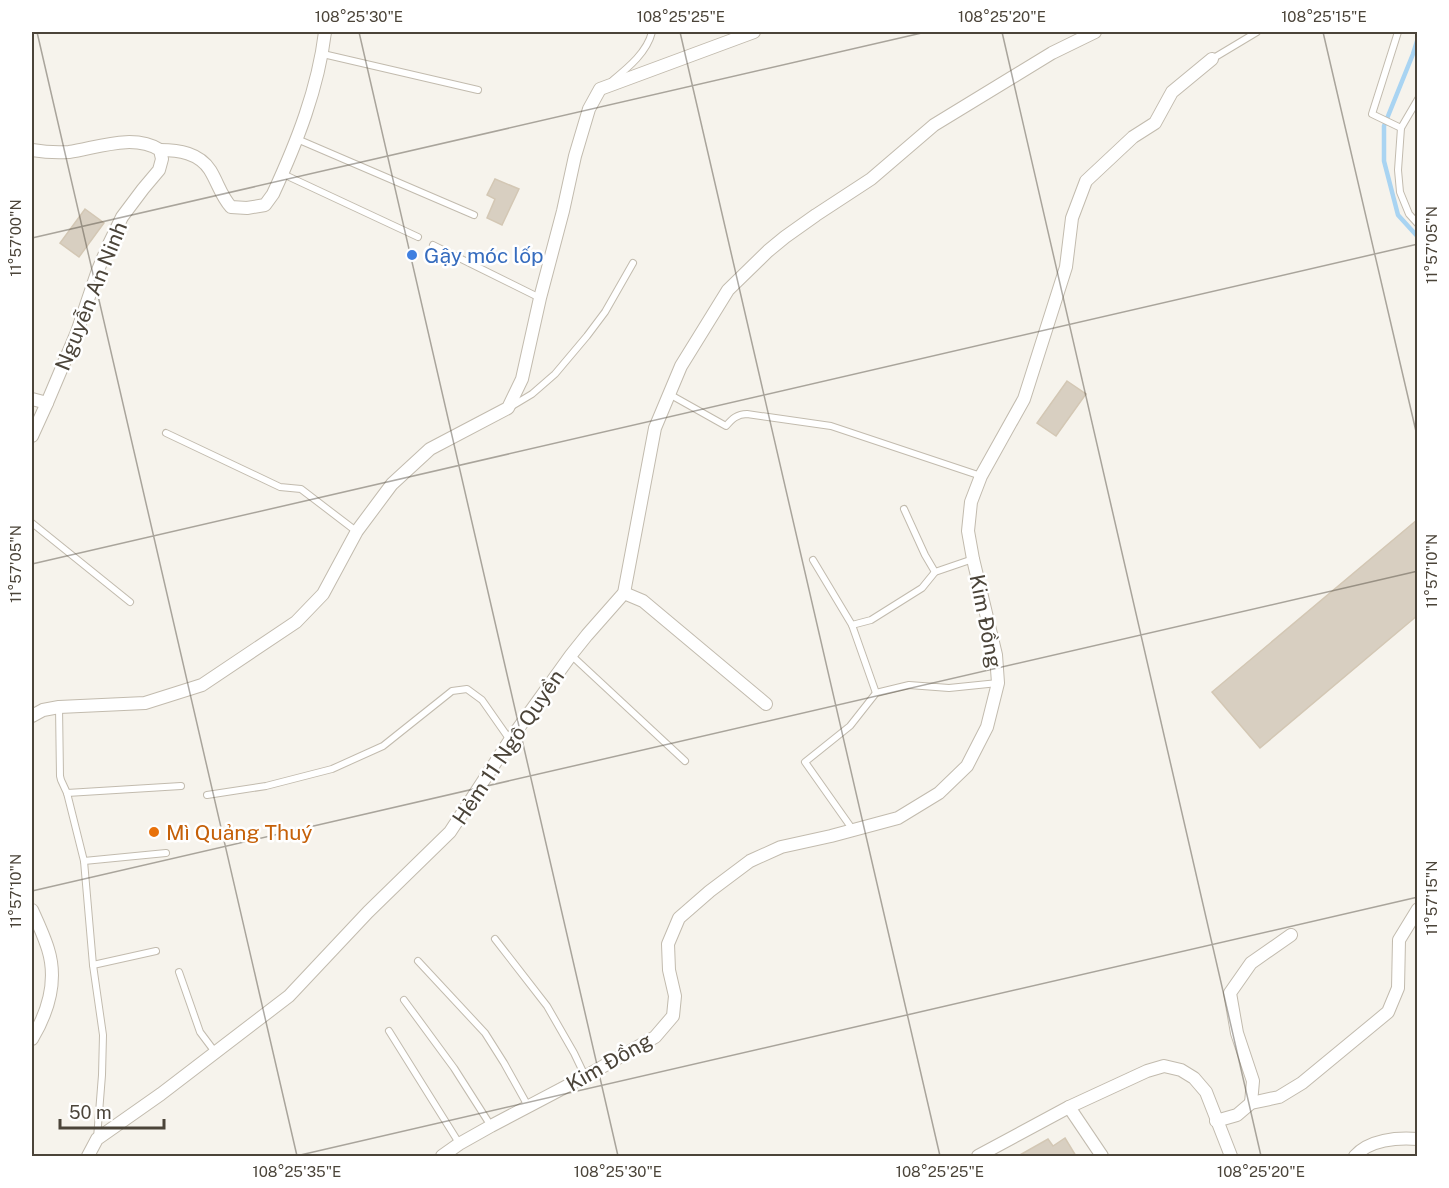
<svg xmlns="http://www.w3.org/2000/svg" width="1449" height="1188" viewBox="0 0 1449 1188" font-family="'Public Sans',sans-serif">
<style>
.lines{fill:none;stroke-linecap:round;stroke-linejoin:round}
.stream{stroke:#a9d4f2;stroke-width:4.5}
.building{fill:#d8cfc1;stroke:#d3c7b4;stroke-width:1.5}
.service-casing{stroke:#c2bbae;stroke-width:8}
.minor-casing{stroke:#c2bbae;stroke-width:14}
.service{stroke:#fff;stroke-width:6}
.minor{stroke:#fff;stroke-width:12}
.ticks{fill:none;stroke:#4b4439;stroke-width:1.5;stroke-opacity:0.45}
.shop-dot{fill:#3f7fe0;stroke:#fff;stroke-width:2}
.food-dot{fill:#e8710a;stroke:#fff;stroke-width:2}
.labels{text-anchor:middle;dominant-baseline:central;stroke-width:5;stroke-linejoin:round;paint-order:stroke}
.shop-label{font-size:21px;fill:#366cbe;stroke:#fff;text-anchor:start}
.street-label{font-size:21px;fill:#4b4439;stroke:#fff}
.food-label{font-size:21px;fill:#c56008;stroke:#fff;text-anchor:start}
.neatline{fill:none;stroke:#4b4439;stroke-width:2}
.ticks-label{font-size:15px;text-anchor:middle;fill:#4b4439}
</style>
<rect width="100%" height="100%" fill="#f6f3ec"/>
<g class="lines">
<polyline class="stream" points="1418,38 1413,54 1384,126 1384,161 1398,215 1418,237"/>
</g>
<g class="building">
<polygon points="495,179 519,189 502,225 487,218 495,199 487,195"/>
<polygon points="85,209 104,223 79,257 60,243"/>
<polygon points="1067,381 1086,394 1056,436 1037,423"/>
<polygon points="1418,519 1418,615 1260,748 1212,692"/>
<polygon points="1065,1138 1076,1156 1018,1156 1048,1139 1053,1146"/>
</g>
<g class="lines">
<g class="service-casing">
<g id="service">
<polyline points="1398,32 1372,114 1401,128"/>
<polyline points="323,54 478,90"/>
<polyline points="1212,59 1257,32"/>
<path d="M613,80C629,67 647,52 652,32"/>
<polyline points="1418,99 1401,128 1398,170 1400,192 1409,214 1418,224"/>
<polyline points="297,139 474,215"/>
<polyline points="283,174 418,237"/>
<polyline points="433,245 540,298"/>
<path d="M669,394L726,426C732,419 737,414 747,414L831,426L981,476"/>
<polyline points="512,406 532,394 555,374 587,336 605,312 633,263"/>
<polyline points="166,433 280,487 301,489 356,531"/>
<polyline points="904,509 925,555 935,572"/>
<polyline points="32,523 130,602"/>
<polyline points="813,560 852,625 876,693"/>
<polyline points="852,625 871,620 922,588 935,572 973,559"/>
<polyline points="571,655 685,761"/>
<polyline points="59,707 60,776 61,780 67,793 84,861 93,965 103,1035 102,1075 97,1138"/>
<polyline points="67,793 181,786"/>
<polyline points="207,795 266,786 332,769 383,746 452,691 467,689 482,700 510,740"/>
<polyline points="853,830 805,762 850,726 876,693 909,685 949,688 998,683"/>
<polyline points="84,861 166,853"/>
<polyline points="495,939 547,1006 574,1053 585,1076"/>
<polyline points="418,961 485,1033 504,1063 528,1106"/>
<polyline points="93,965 156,951"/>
<polyline points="179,972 200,1032 215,1052"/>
<polyline points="404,1000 454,1068 491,1126"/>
<polyline points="389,1031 459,1143"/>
</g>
</g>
<g class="minor-casing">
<g id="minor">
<path d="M32,150C44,152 56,153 69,152C97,148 133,133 160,150L162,159L159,170L143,189L122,217L109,244L98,270L77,332L47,403L32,436"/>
<path d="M160,150C179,150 199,153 210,170C218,183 221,196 231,207L247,208L265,205L273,194C297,142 318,89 325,32"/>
<polyline points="32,399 47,403"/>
<polyline points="624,593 643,601 766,704"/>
<polyline points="32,716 43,710 59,707 145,703 202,685 296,622 323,594 357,531 392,484 430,449 508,408 522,379 540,298 563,211 575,156 589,109 600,89 754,32"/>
<path d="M32,910C38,923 44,936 48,949C58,981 48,1012 32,1039"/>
<polyline points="1251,1103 1253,1081 1237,1033 1230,993 1251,963 1291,935"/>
<polyline points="1069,1107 1102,1156"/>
<polyline points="1216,1121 1237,1115 1251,1103 1279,1097 1302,1083 1388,1012 1398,988 1399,940 1418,909"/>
<polyline points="88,1156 97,1139 161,1094 289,996 368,912 450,832 510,740 571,655 587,635 624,593 655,428 681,366 728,290 768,251 785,237 816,215 871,179 934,125 1052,53 1095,32"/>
<polyline points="442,1156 459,1144 491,1126 586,1076 655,1037 673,1016 675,996 669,970 668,944 679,918 710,891 750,861 781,847 831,836 898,818 939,793 967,766 987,727 998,683 996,655 973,559 968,531 971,502 981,476 1024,399 1066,267 1072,218 1086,181 1133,137 1155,123 1172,92 1212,59"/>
<polyline points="978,1156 1069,1107 1147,1071 1164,1066 1181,1070 1194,1078 1206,1092 1231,1156"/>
<path d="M1355,1156C1369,1140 1397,1137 1418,1139"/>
</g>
</g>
<use href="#service" class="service"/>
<use href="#minor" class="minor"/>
</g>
<path class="ticks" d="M37,32L297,1156M359,32L618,1156M680,32L940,1156M1002,32L1261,1156M1323,32L1418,440M32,238L926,32M32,564L1418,244M32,891L1418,571M296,1156L1418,897"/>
<circle class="shop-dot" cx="412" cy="255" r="6"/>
<circle class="food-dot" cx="154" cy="832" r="6"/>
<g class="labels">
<g class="shop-label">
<text x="424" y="255">Gậy móc lốp</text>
</g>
<g class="street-label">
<text transform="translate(91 296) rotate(-68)">Nguyễn An Ninh</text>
<text transform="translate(986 621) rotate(79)">Kim Đồng</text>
<text transform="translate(508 747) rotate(-56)">Hẻm 11 Ngô Quyền</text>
<text transform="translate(609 1062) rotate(-30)">Kim Đồng</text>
</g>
<g class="food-label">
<text x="166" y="832">Mì Quảng Thuý</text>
</g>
</g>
<rect width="1449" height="1188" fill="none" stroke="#ffffff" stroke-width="66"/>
<path d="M60 1119v9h104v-9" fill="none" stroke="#4b4439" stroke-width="3"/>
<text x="69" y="1119" font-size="18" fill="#4b4439" stroke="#ffffff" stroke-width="4.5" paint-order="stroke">50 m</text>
<rect x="33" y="33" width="1383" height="1122" class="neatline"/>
<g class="ticks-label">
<text x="359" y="22">108°25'30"E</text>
<text x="681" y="22">108°25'25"E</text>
<text x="1002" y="22">108°25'20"E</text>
<text x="1324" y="22">108°25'15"E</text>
<text transform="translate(16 238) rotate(-90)" y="5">11°57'00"N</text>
<text transform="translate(1432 245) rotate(-90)" y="5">11°57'05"N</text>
<text transform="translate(16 564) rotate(-90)" y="5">11°57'05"N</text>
<text transform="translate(1432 571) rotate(-90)" y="5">11°57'10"N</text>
<text transform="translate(16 891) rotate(-90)" y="5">11°57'10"N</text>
<text transform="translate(1432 898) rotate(-90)" y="5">11°57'15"N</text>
<text x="297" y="1177">108°25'35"E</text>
<text x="618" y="1177">108°25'30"E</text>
<text x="940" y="1177">108°25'25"E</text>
<text x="1261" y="1177">108°25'20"E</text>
</g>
</svg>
